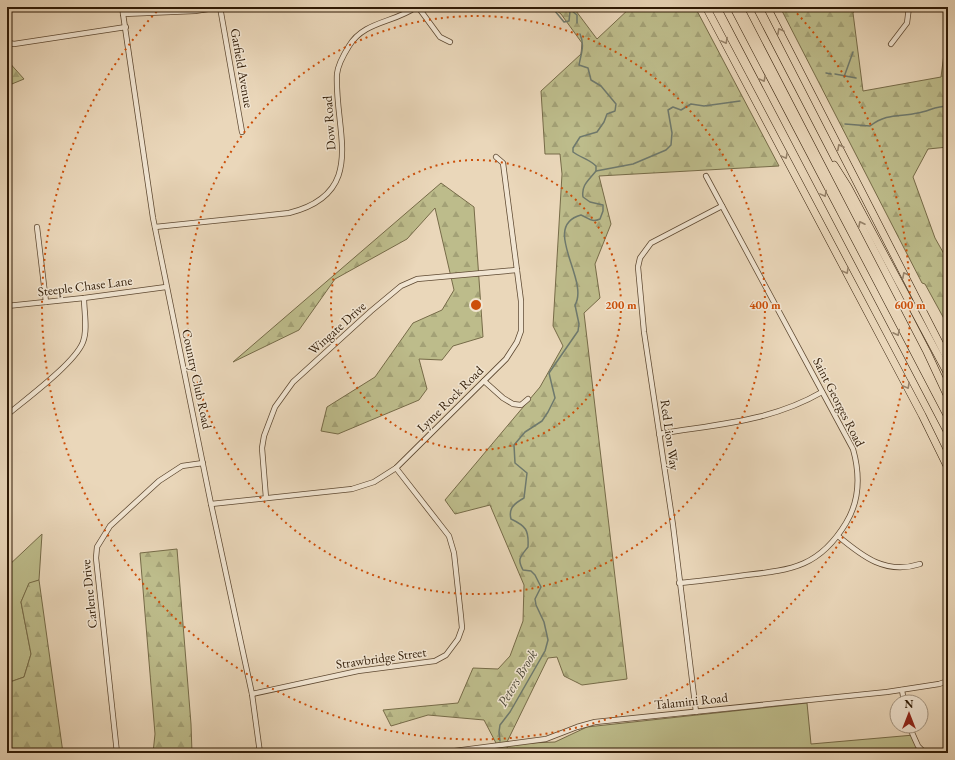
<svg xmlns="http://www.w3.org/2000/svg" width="955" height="760" viewBox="0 0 955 760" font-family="'EB Garamond',serif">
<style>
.grass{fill:#bdbc8b;stroke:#766b48}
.forest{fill:url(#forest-firs);stroke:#766b48}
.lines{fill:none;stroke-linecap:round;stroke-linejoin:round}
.stream{stroke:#6e796d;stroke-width:1.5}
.minor-casing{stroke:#5e4932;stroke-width:6}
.highway-casing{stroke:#2f1a05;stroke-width:8}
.minor{stroke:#f1e5d2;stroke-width:4.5}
.highway{stroke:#ead7ba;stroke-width:7}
.oneway{stroke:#968269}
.ring{fill:none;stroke:#cc500b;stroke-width:2;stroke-dasharray:2 4}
.labels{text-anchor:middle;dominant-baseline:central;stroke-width:3;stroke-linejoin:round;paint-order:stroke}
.street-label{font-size:13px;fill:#2f1a05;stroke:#f1e5d2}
.water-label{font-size:14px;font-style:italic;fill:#4e4a39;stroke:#f1e5d2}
.centre{fill:#cc500b;stroke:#f1e5d2;stroke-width:2}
.ring-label{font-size:12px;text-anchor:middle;font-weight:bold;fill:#cc500b;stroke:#f1e5d2;stroke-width:3;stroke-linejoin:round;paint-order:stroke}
</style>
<defs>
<pattern id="forest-firs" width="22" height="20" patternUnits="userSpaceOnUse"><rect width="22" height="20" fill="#bdbc8b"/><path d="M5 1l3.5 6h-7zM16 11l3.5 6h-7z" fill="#a3a176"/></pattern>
</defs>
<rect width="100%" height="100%" fill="#ead7ba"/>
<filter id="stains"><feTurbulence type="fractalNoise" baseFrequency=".005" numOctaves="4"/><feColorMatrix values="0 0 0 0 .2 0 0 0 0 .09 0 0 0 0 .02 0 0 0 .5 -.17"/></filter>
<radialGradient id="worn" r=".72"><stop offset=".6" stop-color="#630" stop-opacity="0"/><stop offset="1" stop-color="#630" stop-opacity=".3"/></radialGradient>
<g class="grass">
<polygon points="42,534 39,580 29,584 21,602 31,654 24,677 7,683 7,567"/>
<polygon points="807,703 811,744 914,735 921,747 896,753 509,753 506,744 555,742 587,727"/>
</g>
<g class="forest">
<polygon points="552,7 573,7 597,39 631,7 695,7 779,166 599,176 611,224 595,264 600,298 584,313 627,679 582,685 564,676 557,657 548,658 506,744 509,753 486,753 485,747 497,745 484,720 428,715 391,726 383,710 458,703 473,668 498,669 510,656 523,621 524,585 490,505 455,514 445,500 540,387 563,346 553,326 562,174 560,154 545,154 541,91 581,54 582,43 561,14"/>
<polygon points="780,7 856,7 853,13 863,91 941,77 948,23 948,147 928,149 913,177 935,238 948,261 948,326 925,284 922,283"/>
<polygon points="7,60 24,79 7,86"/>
<polygon points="441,183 474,207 483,337 453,346 442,360 419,359 427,389 419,400 338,434 321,431 327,407 375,377 413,323 442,310 454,290 435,208 407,239 335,279 299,330 233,362"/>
<polygon points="177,549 191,724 192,753 153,753 155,734 140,553"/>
<polygon points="39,580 63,753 7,753 7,683 24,677 31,654 21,602 29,583"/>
</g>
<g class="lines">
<g class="stream">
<polyline points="555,7 555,11 564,22 569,21 570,11 572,11 577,15 577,23"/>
<polyline points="826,73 831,74"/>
<polyline points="835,74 856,78"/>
<polyline points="844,77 853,52"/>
<path d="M845,124L870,126C887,113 899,117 918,113C929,111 936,106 948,106"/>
<polyline points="596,171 633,164 666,150 671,145 672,133 668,110 673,107 681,110 691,104 704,106 740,101"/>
<path d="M500,741L499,732L500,725L510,712L545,651L548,640L544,622L536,605L535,599L541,587L535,575L531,571L523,570C517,559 520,557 528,547C529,530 526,526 511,519C508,508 515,503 524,498L527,473L515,463L514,445L525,432L542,421L548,412L555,398L549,373L578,331L579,324L575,305C590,280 540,226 581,215C589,218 591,223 600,219L603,211V205L590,202L583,197C581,185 589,180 596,171V166C589,159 581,158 573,152V148L580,137L597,132L604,122L607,114L615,111L616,104L601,86L591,80L588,68L579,65C581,54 585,45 580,34"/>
<polyline points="501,751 501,753"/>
</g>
<g class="minor-casing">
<g id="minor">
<polyline points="122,7 153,218 211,504 252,694 260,753"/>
<polyline points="220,7 242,132"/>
<polyline points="418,7 440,37 450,42"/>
<polyline points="123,14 195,11 221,7"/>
<polyline points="7,40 9,43 14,44 126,27"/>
<polyline points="891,44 907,23 909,7"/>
<polyline points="37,227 46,302"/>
<path d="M155,227L289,213C369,193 334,131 337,74C338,64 344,54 349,46C364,21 394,23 416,7"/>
<polyline points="7,306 84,298 166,287"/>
<polyline points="484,381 503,398 513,404 521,405 528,399"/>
<path d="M7,415C26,399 75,363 83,342C88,329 84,312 84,298"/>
<path d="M659,434C717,424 770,422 822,392"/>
<polyline points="266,498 262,448 264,436 275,407 293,382 371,311 401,286 417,279 517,270"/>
<polyline points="211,504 352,489 374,482 396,468 506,359 517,342 521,331 521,301 503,163 496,157"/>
<path d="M838,536C863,557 886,575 920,564"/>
<path d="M679,583C702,581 724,578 746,575C793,570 820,566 846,523C860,500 860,474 853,449L706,176"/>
<polyline points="902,690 904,702"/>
<polyline points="252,694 358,671 435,661 446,655 458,639 462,628 461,617 454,553 449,536 396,468"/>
<polyline points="696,712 673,525 644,332 638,267 640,258 651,243 722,206"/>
<polyline points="909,726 918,746 925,753"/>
<polyline points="117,753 96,558 97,547 110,526 159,481 182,466 203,463"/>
<polyline points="439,753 546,739 577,727 595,722 887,692 939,684 948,681"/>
</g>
</g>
<g class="highway-casing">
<g id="highway">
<polyline points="706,7 922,415 948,468"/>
<polyline points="725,7 948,433"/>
<polyline points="748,7 927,352 948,397"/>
<polyline points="767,7 948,360"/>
<polyline points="834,165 848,187 948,374"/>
</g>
</g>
<use href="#minor" class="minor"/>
<use href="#highway" class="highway"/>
</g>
<defs><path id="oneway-chevron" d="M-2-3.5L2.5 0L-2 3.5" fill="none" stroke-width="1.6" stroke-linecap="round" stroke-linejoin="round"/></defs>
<g class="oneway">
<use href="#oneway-chevron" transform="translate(780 31) rotate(-118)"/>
<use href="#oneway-chevron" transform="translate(725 41) rotate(62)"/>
<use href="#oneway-chevron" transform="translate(763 79) rotate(62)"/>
<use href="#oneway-chevron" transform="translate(840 147) rotate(-117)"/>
<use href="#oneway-chevron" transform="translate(785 156) rotate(62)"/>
<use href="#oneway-chevron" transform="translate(824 194) rotate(62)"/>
<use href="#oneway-chevron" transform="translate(861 224) rotate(-117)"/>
<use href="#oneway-chevron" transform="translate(846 271) rotate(62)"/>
<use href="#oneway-chevron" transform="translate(905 275) rotate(-117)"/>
<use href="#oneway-chevron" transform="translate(897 333) rotate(63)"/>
<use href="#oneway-chevron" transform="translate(907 386) rotate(62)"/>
</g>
<g class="ring">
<circle cx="476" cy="305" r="145"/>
<circle cx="476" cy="305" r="289"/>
<path d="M793 9A434 434 0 1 1 159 9"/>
</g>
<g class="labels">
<g class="street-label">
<text transform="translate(242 68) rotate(80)">Garfield Avenue</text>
<text transform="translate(329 123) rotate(-94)">Dow Road</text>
<text transform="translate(85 286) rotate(-7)">Steeple Chase Lane</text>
<text transform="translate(337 328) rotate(-42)">Wingate Drive</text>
<text transform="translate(197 379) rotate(78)">Country Club Road</text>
<text transform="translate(450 399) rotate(-45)">Lyme Rock Road</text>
<text transform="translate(839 402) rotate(63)">Saint Georges Road</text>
<text transform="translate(670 435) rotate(82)">Red Lion Way</text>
<text transform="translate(89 594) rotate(-96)">Carlene Drive</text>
<text transform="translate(381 658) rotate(-8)">Strawbridge Street</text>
<text transform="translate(691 701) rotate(-6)">Talamini Road</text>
</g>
<g class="water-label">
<text transform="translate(517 678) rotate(-59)">Peters Brook</text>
</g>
</g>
<circle cx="476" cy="305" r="6" class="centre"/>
<g class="ring-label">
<text x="621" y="309">200 m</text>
<text x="765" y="309">400 m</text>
<text x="910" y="309">600 m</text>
</g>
<rect width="955" height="760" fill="none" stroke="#ead7ba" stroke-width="24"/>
<rect x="8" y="8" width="939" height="744" fill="none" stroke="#2f1a05" stroke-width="2"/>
<rect x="12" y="12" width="931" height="736" fill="none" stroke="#2f1a05"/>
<g transform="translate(909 714)"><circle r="19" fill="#f1e5d2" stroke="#a39480"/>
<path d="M0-3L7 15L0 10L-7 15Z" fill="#8f2418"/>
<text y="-6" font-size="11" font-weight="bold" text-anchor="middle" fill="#2f1a05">N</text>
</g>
<rect width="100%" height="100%" filter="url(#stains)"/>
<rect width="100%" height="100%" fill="url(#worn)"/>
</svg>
